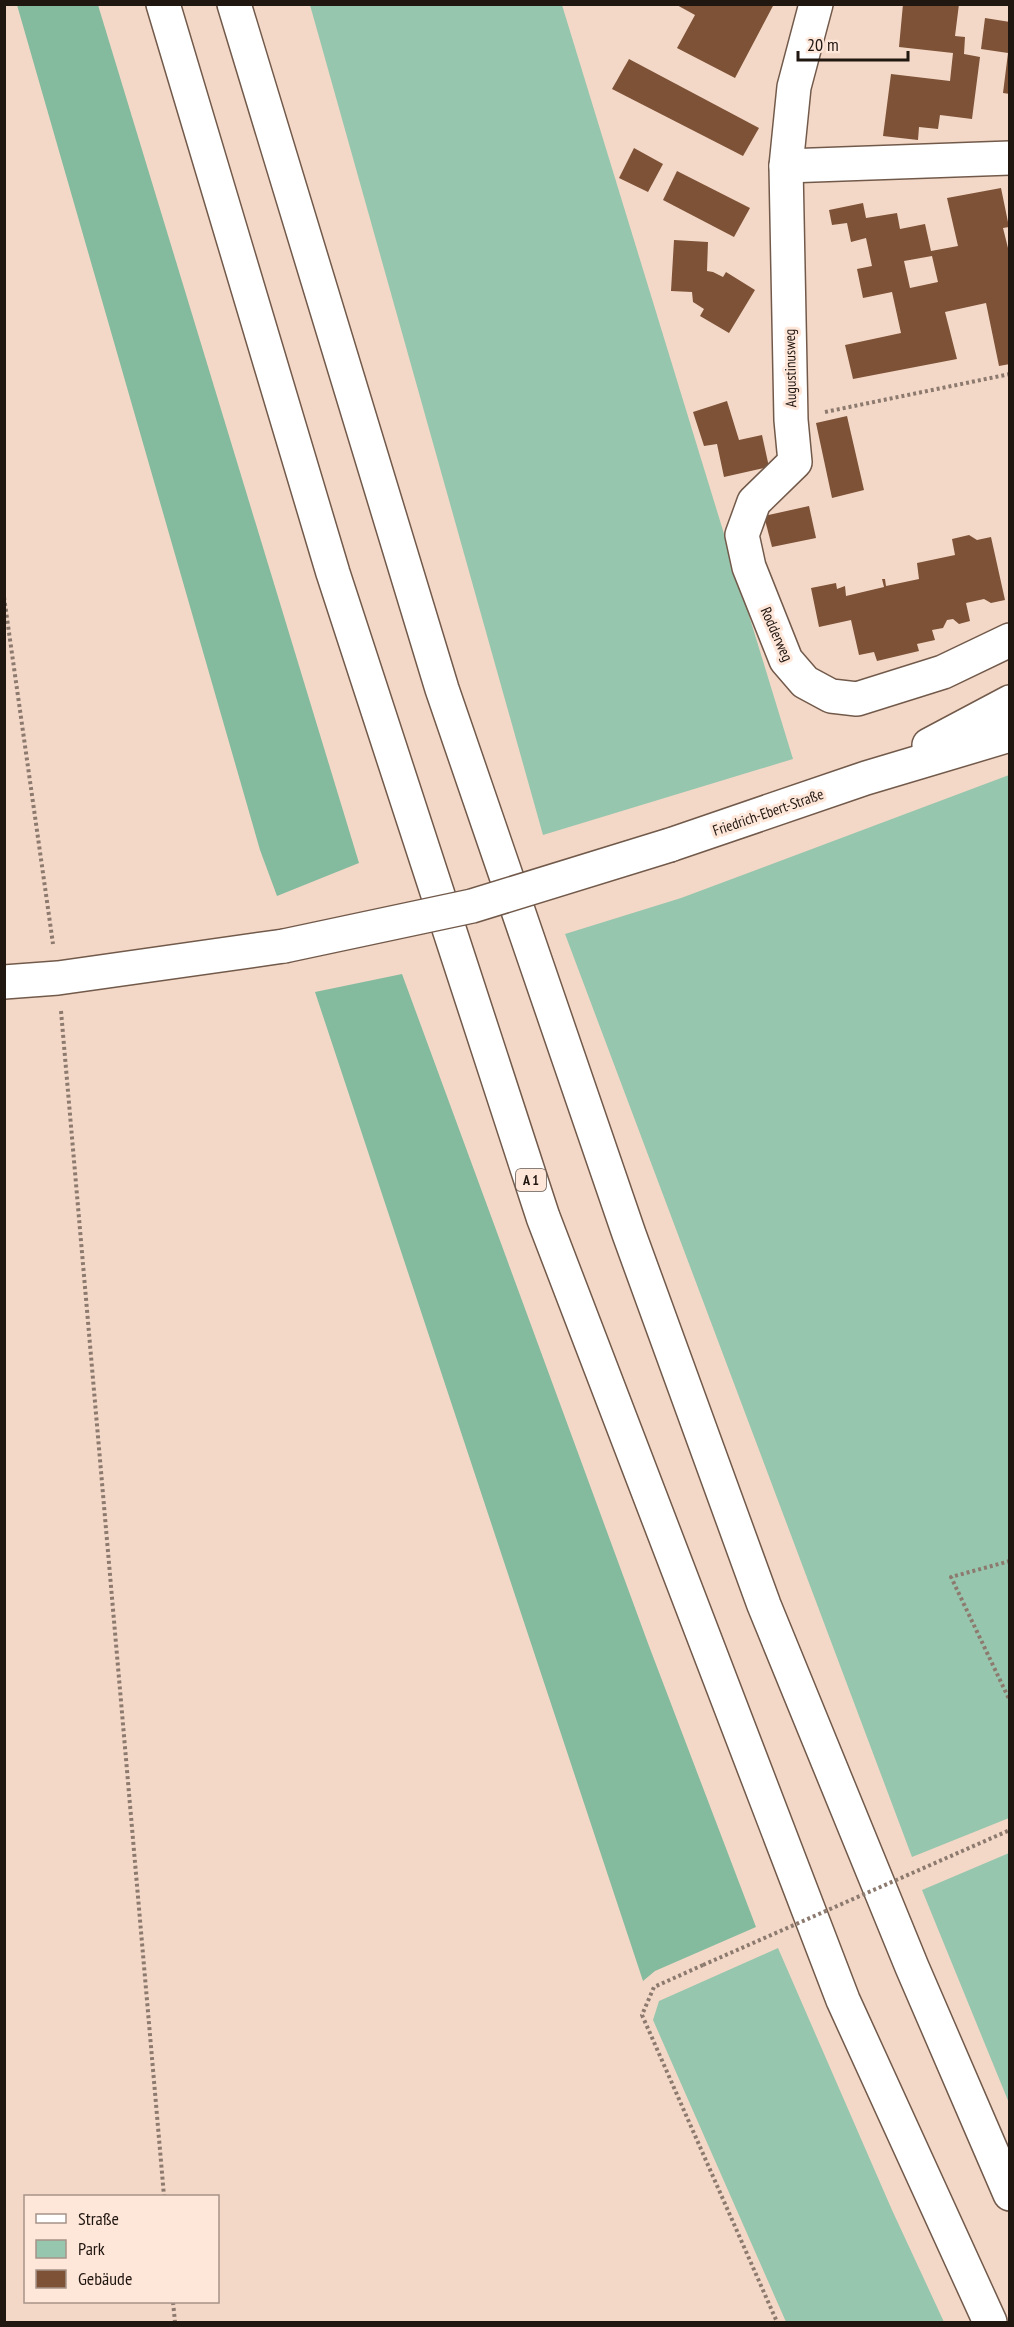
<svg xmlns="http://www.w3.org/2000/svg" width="1014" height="2327" viewBox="0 0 1014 2327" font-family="'PT Sans Narrow',sans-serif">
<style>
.green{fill:#97c6ae}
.forest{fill:#84bb9f}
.building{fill:#7d5237;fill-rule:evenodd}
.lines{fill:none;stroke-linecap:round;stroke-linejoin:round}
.minor-casing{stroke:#725a4b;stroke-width:36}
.secondary-casing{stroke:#725a4b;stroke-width:36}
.motorway-casing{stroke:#725a4b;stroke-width:36}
.path{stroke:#8d7a6f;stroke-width:4;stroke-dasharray:3 3;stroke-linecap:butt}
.minor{stroke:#fff;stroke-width:33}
.secondary{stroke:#fff;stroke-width:33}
.motorway{stroke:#fff;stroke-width:33}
.secondary-bridge-casing{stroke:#725a4b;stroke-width:36;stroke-linecap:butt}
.path-bridge{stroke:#8d7a6f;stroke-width:4;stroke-dasharray:3 3;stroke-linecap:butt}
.secondary-bridge{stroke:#fff;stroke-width:33}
.labels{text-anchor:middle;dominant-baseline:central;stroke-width:6;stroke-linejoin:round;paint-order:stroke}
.shield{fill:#fee6d9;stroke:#63554d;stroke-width:1.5}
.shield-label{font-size:14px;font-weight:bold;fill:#211711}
.street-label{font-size:15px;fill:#211711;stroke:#fee6d9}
</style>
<rect width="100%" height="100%" fill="#f4d8c7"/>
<g class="green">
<polygon points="310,5 562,5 793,759 543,835"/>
<polygon points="1009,775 1009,1818 912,1857 565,934 681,898"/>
<polygon points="1009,1853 1009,2103 922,1890"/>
<polygon points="778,1948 892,2210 944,2322 786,2322 653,2020 659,2001"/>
</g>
<g class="forest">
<polygon points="17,5 98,5 359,863 277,896 260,850"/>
<polygon points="402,974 649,1646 756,1927 655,1971 643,1981 315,992"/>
</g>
<g class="building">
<polygon points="675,4 774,4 735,78 677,48 695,15"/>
<polygon points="903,4 959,4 955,36 965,37 964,54 980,57 972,119 940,115 938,129 919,127 918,140 883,136 891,74 950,81 953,53 899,47"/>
<polygon points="985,18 1010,22 1010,94 1003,93 1008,53 981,49"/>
<polygon points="629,59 759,128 743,156 612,89"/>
<polygon points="634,148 663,164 648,192 619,178"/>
<polygon points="677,171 750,208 734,237 663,200"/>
<path d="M1001,188L1009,227L1003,228L1010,256V364L999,366L986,303L945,312L957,359L853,379L845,345L901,333L892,292L863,298L857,269L872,266L866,238L851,242L847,223L832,225L829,210L863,203L866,218L897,213L900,229L925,224L931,251L958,246L947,198ZM932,256L938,282L910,288L904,261Z"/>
<polygon points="674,240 708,242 707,271 713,272 723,277 726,272 755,290 729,333 700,316 704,309 693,302 692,292 671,291"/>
<polygon points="727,401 739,440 762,435 769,467 724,477 717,444 704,446 693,412"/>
<polygon points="847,416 864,490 832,498 816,423"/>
<polygon points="809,506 816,538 772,547 764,516"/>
<polygon points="969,535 977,540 991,537 1005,600 991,603 984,599 966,603 970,621 959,624 953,619 947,620 943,628 932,630 935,640 917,644 919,651 877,661 874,652 859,655 851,620 819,627 811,588 836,583 837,589 845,586 846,596 884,587 882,579 885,579 886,586 919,579 917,563 955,555 952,539"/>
</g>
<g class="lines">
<g class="minor-casing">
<g id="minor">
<polyline points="816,4 794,87 786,166 791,420 795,462 754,502 742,535 749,567 786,660 805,682 831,696 857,699 943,672 1010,640"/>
<polyline points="786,166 1010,158"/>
</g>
</g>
<g class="secondary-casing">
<g id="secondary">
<polyline points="929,745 1010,702"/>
<polyline points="670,845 866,778 1010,735"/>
<polyline points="4,982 58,978 284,946"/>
</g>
</g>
<g class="motorway-casing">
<g id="motorway">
<polyline points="163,4 333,573 543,1217 843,2000 990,2322"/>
<polyline points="234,4 442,689 629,1234 764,1605 912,1967 1010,2194"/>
</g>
</g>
<g class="path">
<polyline points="825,412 1010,374"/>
<polyline points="4,597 53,944"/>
<polyline points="61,1011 164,2196"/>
<polyline points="1010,1561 951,1577 1010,1701"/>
<polyline points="703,1965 654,1987 642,2015 777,2322"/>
<polyline points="173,2302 175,2322"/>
</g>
<use href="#minor" class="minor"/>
<use href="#secondary" class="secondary"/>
<use href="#motorway" class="motorway"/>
<g class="secondary-bridge-casing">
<polyline id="secondary-bridge" points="284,946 472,906 670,845"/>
</g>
<polyline class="path-bridge" points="703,1965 1010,1830"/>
<use href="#secondary-bridge" class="secondary-bridge"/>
</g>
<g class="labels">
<rect class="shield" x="516" y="1169" width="30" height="22" rx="4.5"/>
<g class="shield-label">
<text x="531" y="1180">A 1</text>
</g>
<g class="street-label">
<text transform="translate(790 368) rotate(-91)">Augustinusweg</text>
<text transform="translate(777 634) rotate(66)">Rodderweg</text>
<text transform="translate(768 812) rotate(-19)">Friedrich-Ebert-Straße</text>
</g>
</g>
<rect width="1014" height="2327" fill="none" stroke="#211711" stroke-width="12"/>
<rect x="24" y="2195" width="195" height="108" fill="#fee6d9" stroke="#a69389" stroke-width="1.5"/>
<rect x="36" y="2214" width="30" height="9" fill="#ffffff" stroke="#a69389" stroke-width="1.5"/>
<text x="78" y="2225" font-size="18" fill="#211711">Straße</text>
<rect x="36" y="2240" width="30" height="18" fill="#97c6ae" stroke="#a69389" stroke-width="1.5"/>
<text x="78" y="2255" font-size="18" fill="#211711">Park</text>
<rect x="36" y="2270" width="30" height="18" fill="#7d5237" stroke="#a69389" stroke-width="1.5"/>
<text x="78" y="2285" font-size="18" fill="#211711">Gebäude</text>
<path d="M798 51v9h110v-9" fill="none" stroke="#211711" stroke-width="3"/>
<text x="807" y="51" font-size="18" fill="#211711" stroke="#fee6d9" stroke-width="4.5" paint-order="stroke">20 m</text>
</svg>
